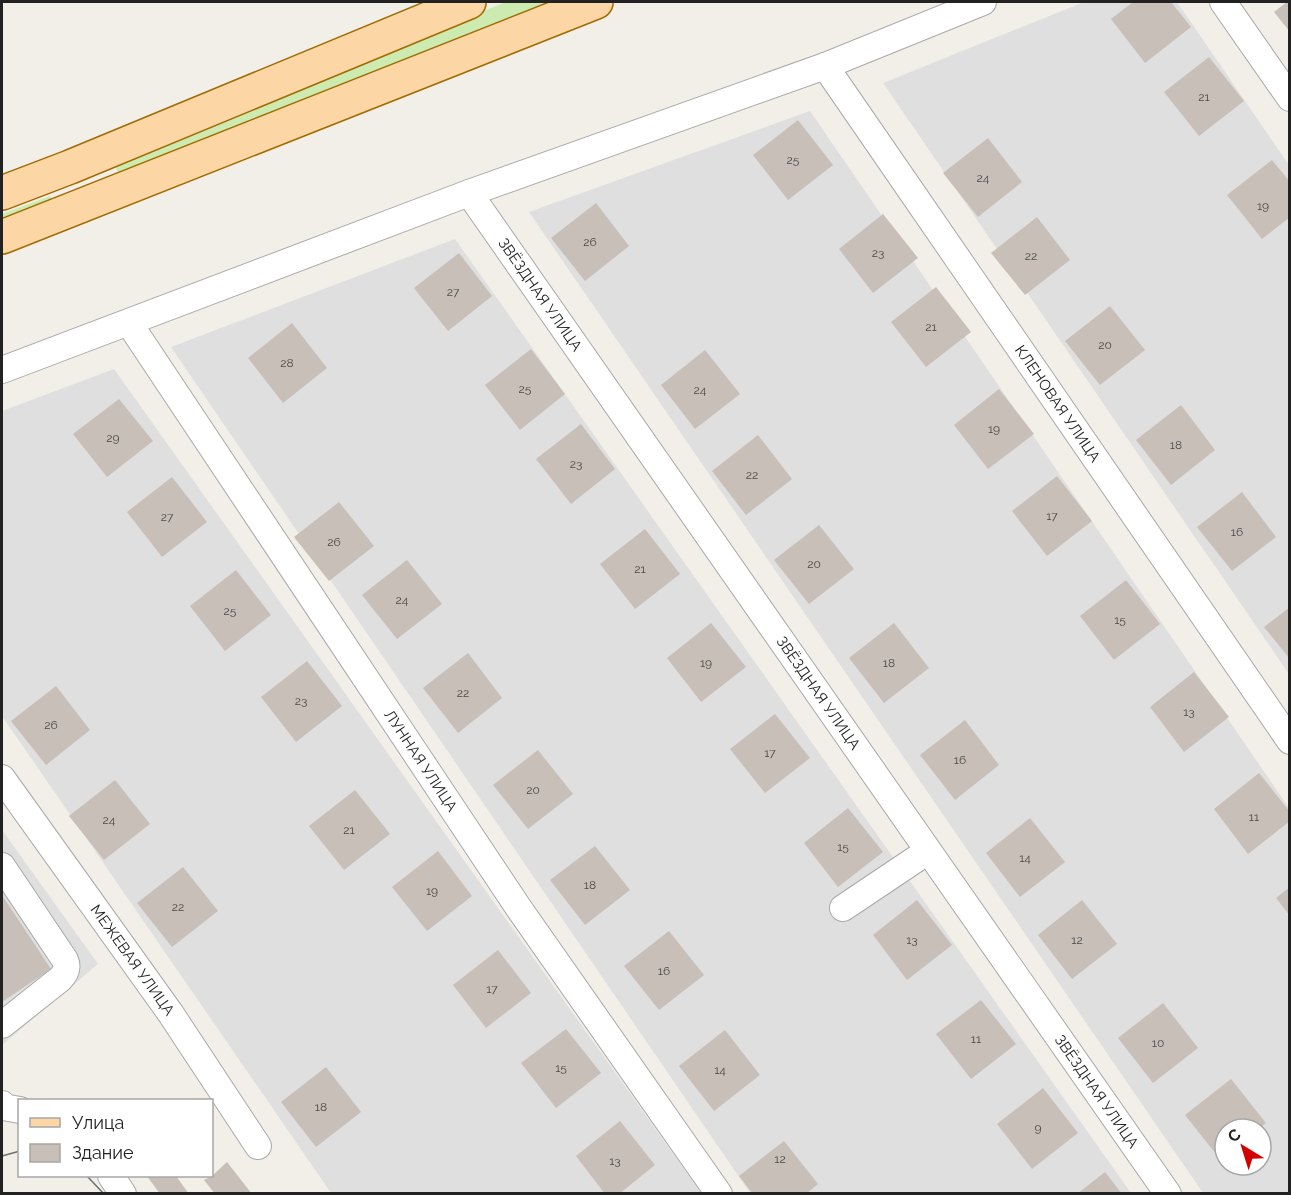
<svg xmlns="http://www.w3.org/2000/svg" width="1291" height="1195" viewBox="0 0 1291 1195" font-family="Raleway,sans-serif">
<style>
.residential{fill:#e0dfdf;fill-rule:evenodd}
.grass{fill:#cdebb0}
.building{fill:#c7bfb8}
.lines{fill:none;stroke-linecap:round;stroke-linejoin:round}
.minor-casing{stroke:#a9a9a9;stroke-width:28}
.major-casing{stroke:#a06b00;stroke-width:36}
.minor{stroke:#fff;stroke-width:26}
.major{stroke:#fcd6a4;stroke-width:33}
.tram{stroke:#707070;stroke-width:1.5}
.labels{text-anchor:middle;dominant-baseline:central;stroke-width:4.5;stroke-linejoin:round;paint-order:stroke}
.number-label{font-size:12px;fill:#4b4948}
.street-label{font-size:15px;fill:#222;stroke:#fff}
</style>
<rect width="100%" height="100%" fill="#f2efe9"/>
<g class="residential">
<polygon points="1084,2 1177,2 1289,165 1289,674 883,83"/>
<path d="M810,111L1289,808V1193H1203L529,212ZM1225,1129H1261V1165H1225Z"/>
<polygon points="455,239 1131,1193 750,1193 171,347"/>
<polygon points="114,369 701,1193 331,1193 2,716 2,411"/>
<polygon points="2,830 98,964 2,1045"/>
</g>
<g class="grass">
<polygon points="506,2 553,2 119,175 112,157"/>
<polygon points="50,196 55,207 2,228 2,214"/>
</g>
<g class="building">
<polygon points="1133,2 1171,2 1191,27 1145,63 1111,19"/>
<polygon points="1287,2 1290,2 1290,32 1274,12"/>
<polygon points="1209,57 1244,101 1199,136 1164,92"/>
<polygon points="798,120 833,165 788,200 753,155"/>
<polygon points="988,138 1022,182 978,217 943,173"/>
<polygon points="1272,160 1290,182 1290,217 1262,239 1227,195"/>
<polygon points="596,203 629,246 585,281 551,238"/>
<polygon points="883,214 918,258 873,293 839,249"/>
<polygon points="1037,217 1070,260 1025,295 991,253"/>
<polygon points="459,253 492,296 448,331 414,288"/>
<polygon points="936,287 971,332 926,367 891,322"/>
<polygon points="1110,306 1145,350 1100,385 1065,341"/>
<polygon points="292,323 327,368 283,403 248,358"/>
<polygon points="531,349 565,394 520,430 485,385"/>
<polygon points="705,350 740,394 695,429 661,385"/>
<polygon points="999,389 1034,434 988,469 954,425"/>
<polygon points="119,399 153,441 107,477 73,434"/>
<polygon points="1181,405 1215,450 1171,485 1136,440"/>
<polygon points="581,424 615,469 571,504 536,459"/>
<polygon points="758,435 792,479 746,515 712,471"/>
<polygon points="1057,476 1092,521 1047,556 1012,511"/>
<polygon points="172,477 207,522 162,557 127,512"/>
<polygon points="1242,492 1276,537 1232,571 1197,527"/>
<polygon points="339,502 374,546 329,581 294,537"/>
<polygon points="819,525 854,569 809,604 774,560"/>
<polygon points="645,529 680,574 635,609 600,564"/>
<polygon points="407,560 442,604 397,639 362,595"/>
<polygon points="236,570 271,615 225,651 190,606"/>
<polygon points="1126,580 1160,624 1114,660 1080,616"/>
<polygon points="1290,607 1290,659 1264,627"/>
<polygon points="711,623 746,667 701,702 667,658"/>
<polygon points="894,623 929,668 884,703 849,658"/>
<polygon points="468,653 502,698 458,733 423,688"/>
<polygon points="307,661 342,706 296,742 261,697"/>
<polygon points="1194,672 1229,717 1184,752 1150,707"/>
<polygon points="56,686 90,730 46,765 11,721"/>
<polygon points="775,714 810,758 765,793 730,749"/>
<polygon points="965,720 999,765 955,800 920,755"/>
<polygon points="538,750 573,794 528,829 493,785"/>
<polygon points="1259,773 1290,812 1290,821 1248,854 1214,809"/>
<polygon points="115,780 150,824 104,860 69,816"/>
<polygon points="355,790 390,834 344,870 309,826"/>
<polygon points="848,808 883,852 838,887 804,843"/>
<polygon points="1030,818 1065,862 1020,897 986,853"/>
<polygon points="595,846 630,890 585,925 550,880"/>
<polygon points="438,851 472,896 427,931 392,887"/>
<polygon points="183,867 218,911 172,947 137,903"/>
<polygon points="1290,887 1290,916 1276,898"/>
<polygon points="2,895 51,969 2,1002"/>
<polygon points="917,900 952,945 907,980 873,935"/>
<polygon points="1082,900 1117,944 1072,979 1038,935"/>
<polygon points="669,931 704,975 659,1010 624,966"/>
<polygon points="498,950 531,993 486,1028 453,985"/>
<polygon points="981,1000 1016,1044 971,1079 936,1034"/>
<polygon points="1163,1003 1198,1048 1153,1083 1118,1038"/>
<polygon points="566,1029 601,1073 556,1108 521,1063"/>
<polygon points="725,1030 760,1075 714,1111 679,1066"/>
<polygon points="326,1067 361,1112 316,1147 281,1102"/>
<polygon points="1231,1079 1266,1123 1259,1129 1225,1129 1225,1155 1220,1159 1185,1115"/>
<polygon points="1043,1088 1078,1133 1032,1169 997,1124"/>
<polygon points="620,1121 655,1165 619,1194 605,1194 576,1156"/>
<polygon points="784,1141 818,1184 806,1194 753,1194 739,1176"/>
<polygon points="227,1162 252,1194 215,1194 204,1180 212,1176"/>
<polygon points="1105,1172 1122,1194 1077,1194"/>
<polygon points="147,1176 176,1176 189,1194 160,1194"/>
</g>
<g class="lines">
<g class="minor-casing">
<g id="minor">
<polyline points="1223,2 1290,98"/>
<path id="s1" d="M825,66L1290,741"/>
<path id="s2" d="M469,193L1168,1194"/>
<path id="s3" d="M129,323L518,907L719,1194"/>
<polyline points="2,370 469,193 825,66 983,2"/>
<path id="s4" d="M2,778L171,1014L258,1146"/>
<path d="M2,866L65,960C68,967 66,973 60,979L2,1025"/>
<polyline points="843,908 928,851"/>
<polyline points="2,1104 3,1107 20,1110"/>
<polyline points="111,1176 123,1194"/>
</g>
</g>
<g class="major-casing">
<g id="major">
<polyline points="2,193 70,167 469,2"/>
<polyline points="2,237 596,2"/>
</g>
</g>
<use href="#minor" class="minor"/>
<use href="#major" class="major"/>
<g class="tram">
<polyline points="2,1156 20,1151"/>
<polyline points="87,1176 104,1194"/>
</g>
</g>
<g class="labels">
<g class="number-label">
<text x="1204" y="97">21</text>
<text x="793" y="160">25</text>
<text x="983" y="178">24</text>
<text x="1263" y="206">19</text>
<text x="590" y="242">26</text>
<text x="878" y="253">23</text>
<text x="1031" y="256">22</text>
<text x="453" y="292">27</text>
<text x="931" y="327">21</text>
<text x="1105" y="345">20</text>
<text x="287" y="363">28</text>
<text x="525" y="389">25</text>
<text x="700" y="390">24</text>
<text x="994" y="429">19</text>
<text x="113" y="438">29</text>
<text x="1176" y="445">18</text>
<text x="576" y="464">23</text>
<text x="752" y="475">22</text>
<text x="1052" y="516">17</text>
<text x="167" y="517">27</text>
<text x="1237" y="532">16</text>
<text x="334" y="542">26</text>
<text x="814" y="564">20</text>
<text x="640" y="569">21</text>
<text x="402" y="600">24</text>
<text x="230" y="611">25</text>
<text x="1120" y="620">15</text>
<text x="706" y="663">19</text>
<text x="889" y="663">18</text>
<text x="463" y="693">22</text>
<text x="301" y="701">23</text>
<text x="1189" y="712">13</text>
<text x="51" y="725">26</text>
<text x="770" y="753">17</text>
<text x="960" y="760">16</text>
<text x="533" y="790">20</text>
<text x="1254" y="817">11</text>
<text x="109" y="820">24</text>
<text x="349" y="830">21</text>
<text x="843" y="847">15</text>
<text x="1025" y="858">14</text>
<text x="590" y="885">18</text>
<text x="432" y="891">19</text>
<text x="178" y="907">22</text>
<text x="912" y="940">13</text>
<text x="1077" y="940">12</text>
<text x="664" y="971">16</text>
<text x="492" y="989">17</text>
<text x="976" y="1039">11</text>
<text x="1158" y="1043">10</text>
<text x="561" y="1068">15</text>
<text x="720" y="1070">14</text>
<text x="321" y="1107">18</text>
<text x="1038" y="1128">9</text>
<text x="780" y="1159">12</text>
<text x="615" y="1161">13</text>
</g>
<g class="street-label">
<text stroke="none"><textPath href="#s2" startOffset="124">ЗВЁЗДНАЯ УЛИЦА</textPath></text>
<text stroke="none"><textPath href="#s1" startOffset="410">КЛЕНОВАЯ УЛИЦА</textPath></text>
<text stroke="none"><textPath href="#s2" startOffset="610">ЗВЁЗДНАЯ УЛИЦА</textPath></text>
<text stroke="none"><textPath href="#s3" startOffset="526">ЛУННАЯ УЛИЦА</textPath></text>
<text stroke="none"><textPath href="#s4" startOffset="224">МЕЖЕВАЯ УЛИЦА</textPath></text>
<text stroke="none"><textPath href="#s2" startOffset="1096">ЗВЁЗДНАЯ УЛИЦА</textPath></text>
</g>
</g>
<rect width="1291" height="1195" fill="none" stroke="#222222" stroke-width="6"/>
<rect x="18" y="1099" width="195" height="78" fill="#ffffff" stroke="#a7a7a7" stroke-width="1.5"/>
<rect x="30" y="1118" width="30" height="9" fill="#fcd6a4" stroke="#a7a7a7" stroke-width="1.5"/>
<text x="72" y="1129" font-size="18" fill="#222222">Улица</text>
<rect x="30" y="1144" width="30" height="18" fill="#c7bfb8" stroke="#a7a7a7" stroke-width="1.5"/>
<text x="72" y="1159" font-size="18" fill="#222222">Здание</text>
<g transform="translate(1243 1147) rotate(322)"><circle r="28" fill="#ffffff" stroke="#a7a7a7" stroke-width="1.5"/>
<path d="M0-4.5L10 22L0 15L-10 22Z" fill="#d40000"/>
<text y="-9" font-size="16" font-weight="bold" text-anchor="middle" fill="#222222">С</text>
</g>
</svg>
